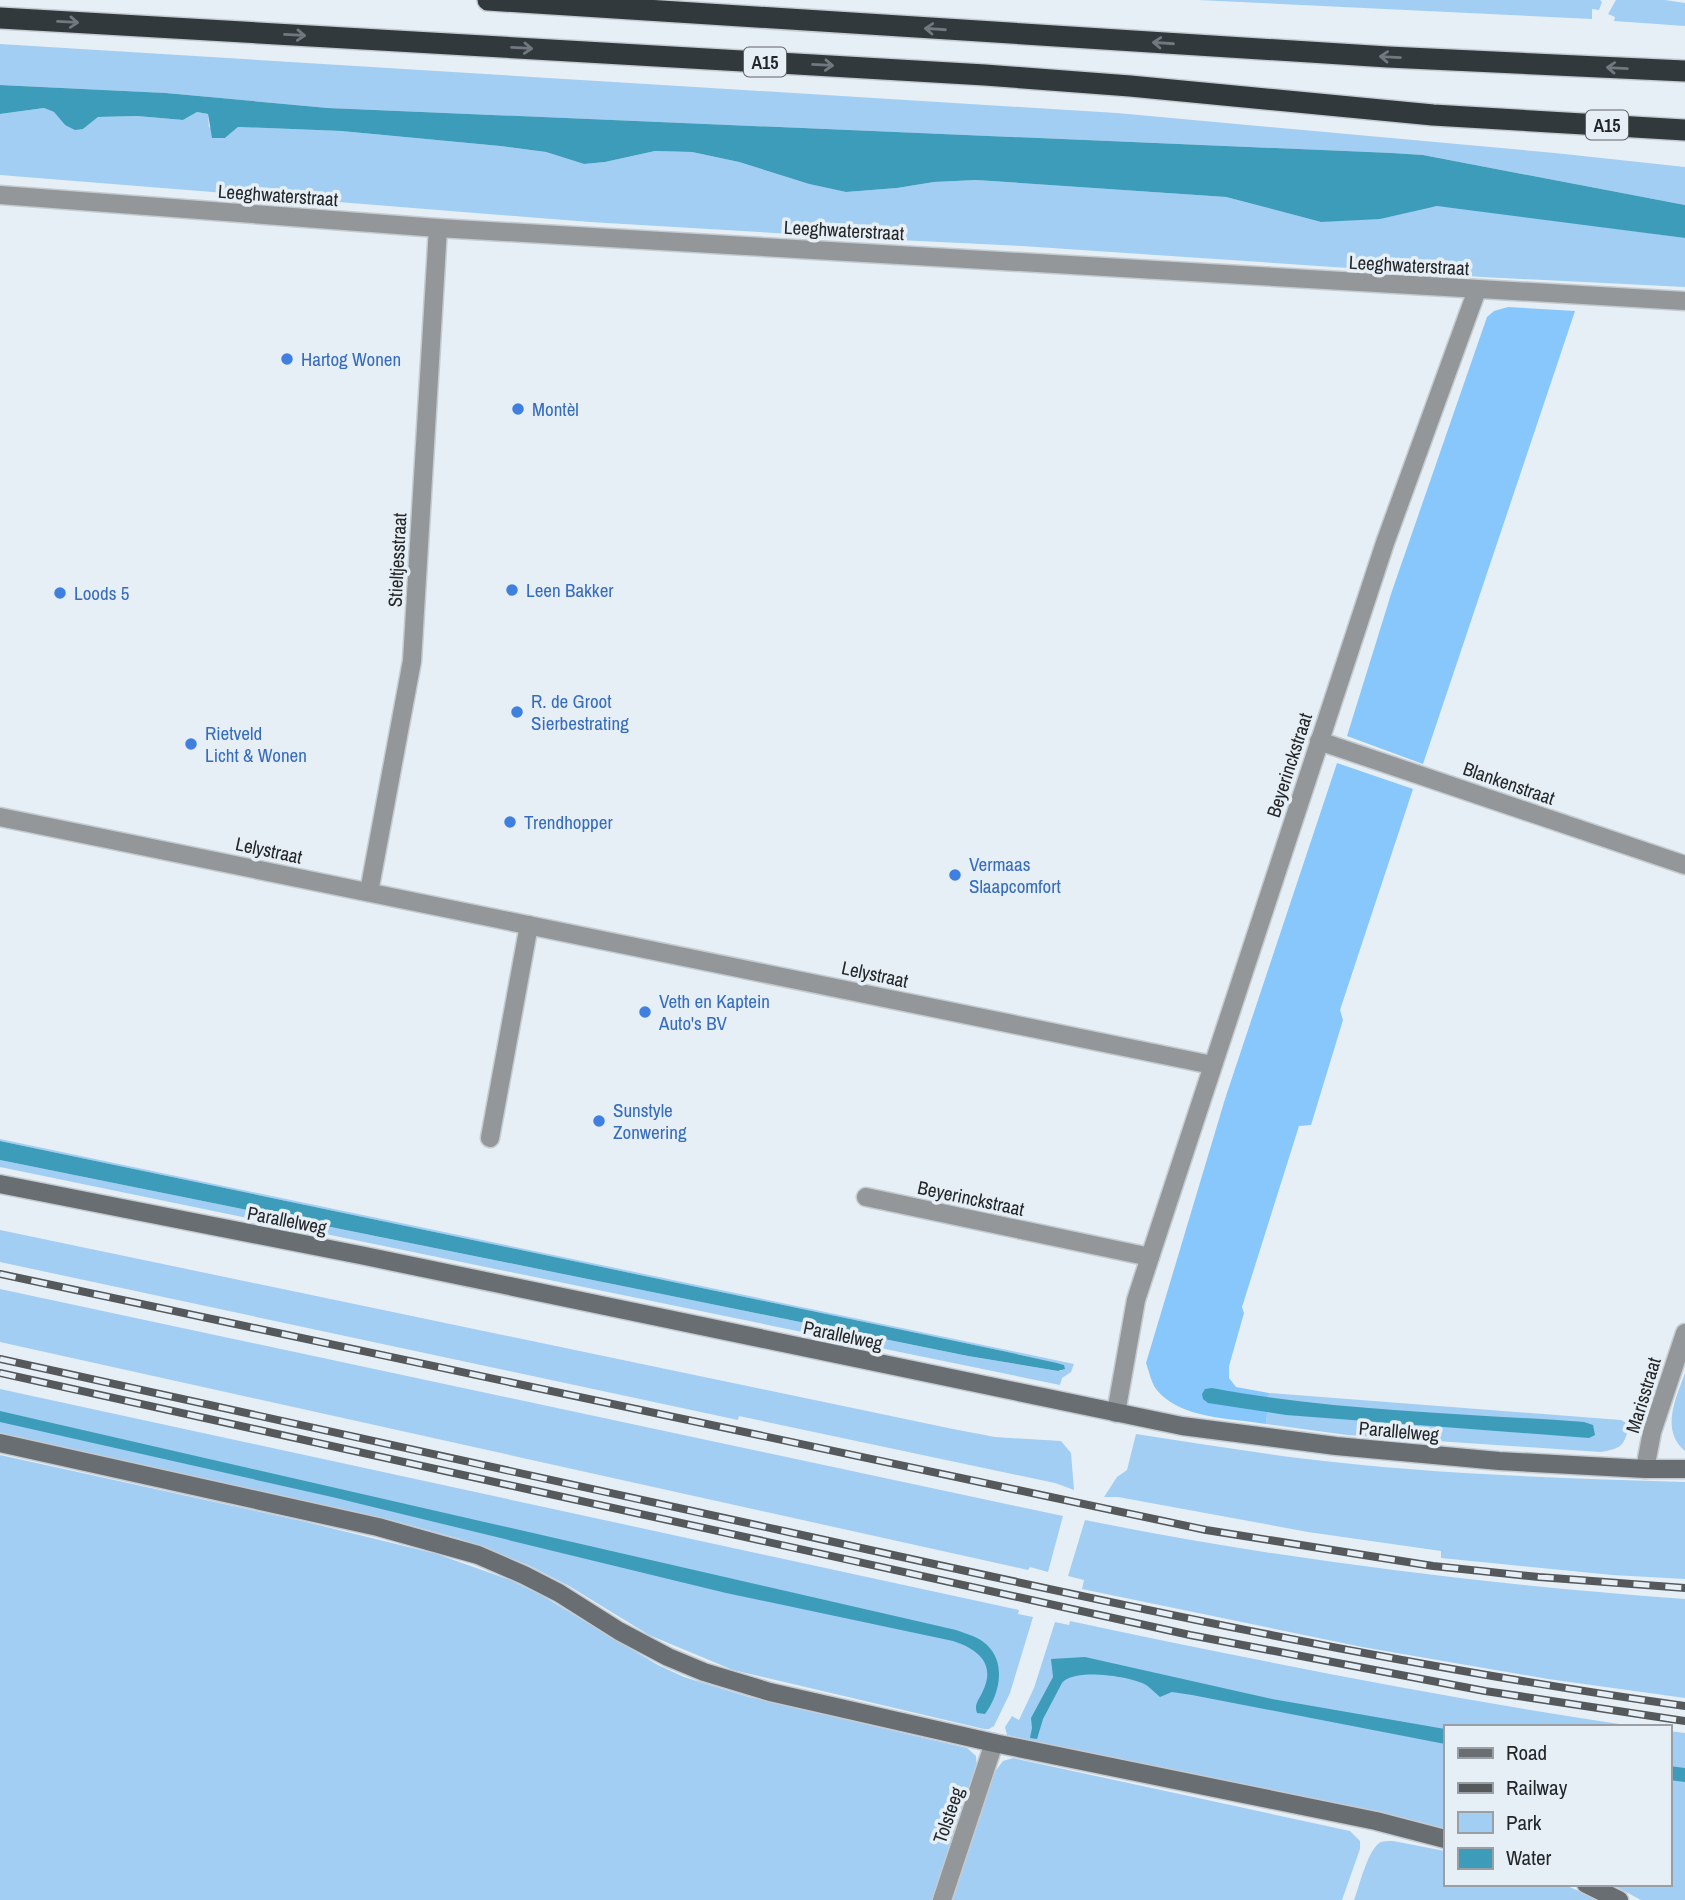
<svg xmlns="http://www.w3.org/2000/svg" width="1685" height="1900" viewBox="0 0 1685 1900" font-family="'Archivo Narrow',sans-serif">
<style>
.green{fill:#a2cef3}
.forest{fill:#88c7fb}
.water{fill:#3d9cba}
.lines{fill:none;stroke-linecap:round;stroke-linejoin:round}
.street-casing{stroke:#c4cbd1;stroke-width:21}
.secondary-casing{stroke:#c4cbd1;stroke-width:21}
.highway-casing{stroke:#c4cbd1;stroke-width:24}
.street{stroke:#939799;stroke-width:18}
.secondary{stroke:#686e71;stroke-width:18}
.highway{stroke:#32393d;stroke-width:21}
.rail-casing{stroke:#55595c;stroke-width:8}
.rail{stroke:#e7eff6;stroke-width:5;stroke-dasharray:16;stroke-linecap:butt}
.oneway{stroke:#71797e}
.shop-dot{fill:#3f7fe0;stroke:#e7eff6;stroke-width:2.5}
.labels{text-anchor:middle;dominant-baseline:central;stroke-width:7;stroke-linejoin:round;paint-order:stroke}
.shield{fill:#e7eff6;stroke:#5e6366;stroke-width:2}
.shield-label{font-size:18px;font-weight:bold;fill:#242729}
.street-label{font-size:19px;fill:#242729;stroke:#e7eff6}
.shop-label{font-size:19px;fill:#366cbe;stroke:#e7eff6;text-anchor:start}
</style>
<rect width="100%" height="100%" fill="#e7eff6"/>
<g class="green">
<polygon points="1198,0 1600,0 1602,2 1599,10 1592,9 1592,19"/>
<polygon points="1616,0 1665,0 1685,3 1685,26 1614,21 1615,17 1608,14"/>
<polygon points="0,44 1117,113 1555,153 1685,167 1685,205 1423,155 1392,153 328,108 166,93 0,85"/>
<polygon points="44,108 54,112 65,125 83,129 98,117 137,116 183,120 197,112 208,114 209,127 225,138 238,127 341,131 500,146 546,152 584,164 605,162 655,151 692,152 739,162 809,184 846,192 897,188 934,182 976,180 1226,197 1321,222 1437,206 1468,208 1685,238 1685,287 1482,277 1022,246 877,239 590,222 0,175 0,114"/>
<polygon points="0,1139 1074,1364 1071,1372 1062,1378 1060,1385 0,1167 0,1160 968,1356 1058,1371 1061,1371 1064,1365 1003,1351 0,1141"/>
<polygon points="0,1230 953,1429 995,1437 1061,1441 1071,1453 1074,1490 1055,1483 739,1416 738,1420 0,1262"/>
<polygon points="0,1289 1063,1516 1048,1572 1030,1567 1028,1570 0,1342"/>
<path d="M1685,1373V1451C1660,1430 1676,1398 1685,1373Z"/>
<polygon points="0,1389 1019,1610 1018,1614 1033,1617 1010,1693 994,1726 989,1729 984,1729 733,1670 649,1635 569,1586 528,1565 460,1539 391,1520 0,1434"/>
<path d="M1269,1393L1621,1420L1630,1425C1623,1446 1623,1448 1601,1452L1347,1435L1266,1424Z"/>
<path d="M1136,1434C1190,1442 1244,1451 1298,1458C1426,1474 1556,1478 1685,1482V1579L1612,1575L1441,1558V1551L1308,1532L1118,1497H1104L1117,1477L1127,1470Z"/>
<polygon points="0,1455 302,1521 437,1554 510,1580 541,1595 658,1665 684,1677 749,1697 967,1748 976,1756 977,1769 934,1900 0,1900"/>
<path d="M1085,1520C1283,1560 1483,1584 1685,1599V1698L1548,1679L1362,1647L1082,1589L1084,1580L1068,1576Z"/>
<path d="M1070,1621C1259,1661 1448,1699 1639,1727H1445V1830L1007,1735L1005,1727L1012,1716L1019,1720L1034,1688L1055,1622L1069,1625Z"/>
<polygon points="1669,1731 1685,1733 1685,1900 1641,1900 1611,1884 1669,1884"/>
<polygon points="1013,1758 1350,1831 1360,1841 1360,1849 1342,1900 947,1900 988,1781 1003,1761"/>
<path d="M1393,1841L1445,1851V1884H1563L1599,1900H1354C1359,1887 1368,1848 1381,1842C1383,1841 1390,1841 1393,1841Z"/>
</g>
<g class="forest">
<polygon points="1508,307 1575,311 1423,764 1347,736 1392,591 1487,317 1494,311"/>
<path d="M1337,763L1413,789L1340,1010L1343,1020L1311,1125L1299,1126L1242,1307L1244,1313L1229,1366V1378L1236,1387L1269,1393L1266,1424C1231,1418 1179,1419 1156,1389C1151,1382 1149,1371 1146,1363L1225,1099Z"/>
</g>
<g class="water">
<polygon points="0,85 166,93 328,108 1392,153 1423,155 1685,205 1685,238 1437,206 1380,219 1321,222 1226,197 976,180 934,182 897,188 846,192 809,184 739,162 692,152 655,151 605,162 584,164 546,152 500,146 341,131 238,127 225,138 212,138 208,114 197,112 183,120 137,116 98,117 83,129 75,130 65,125 54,112 44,108 0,114"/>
<polygon points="0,1141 1003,1351 1057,1363 1064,1365 1065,1369 1058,1371 968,1356 0,1160"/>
<path d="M1212,1388C1334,1411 1460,1413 1584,1422L1593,1425L1595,1435L1589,1438L1286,1415L1208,1403L1203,1399L1202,1394L1205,1389Z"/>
<path d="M0,1411L956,1630C967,1634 979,1637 987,1645C1007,1664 999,1695 985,1714L977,1713C974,1705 978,1701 982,1693C997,1664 978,1649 953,1641L726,1593L332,1497L0,1422Z"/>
<path d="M1085,1657L1272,1699L1445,1729V1744L1192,1695L1172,1692L1160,1697C1154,1692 1148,1685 1142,1683C1126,1676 1074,1668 1062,1683L1043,1719L1037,1739L1030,1738L1032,1728L1031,1718L1053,1677L1051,1659Z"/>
<polygon points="1669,1766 1685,1768 1685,1782 1669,1780"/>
</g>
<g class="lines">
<g class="street-casing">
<g id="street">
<polyline points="0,195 438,228 1685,301"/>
<polyline points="1319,741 1685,865"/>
<polyline points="0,817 1212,1065"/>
<polyline points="369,892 412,661 438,228"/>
<polyline points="490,1138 529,925"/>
<polyline points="866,1197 1150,1257"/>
<polyline points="1116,1413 1136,1300 1150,1257 1385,543 1477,290"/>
<polyline points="1645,1469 1652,1432 1685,1333"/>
<polyline points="942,1900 994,1743"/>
</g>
</g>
<g class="secondary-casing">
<g id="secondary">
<polyline points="0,1184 365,1256 1182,1426 1336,1446 1499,1461 1645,1469 1685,1469"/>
<polyline points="0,1443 378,1527 478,1555 524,1575 559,1593 619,1631 668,1657 704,1672 770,1692 994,1743 1376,1821 1445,1839"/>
<polyline points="1586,1884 1619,1900"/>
</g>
</g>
<g class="highway-casing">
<g id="highway">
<polyline points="488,0 1388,57 1685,71"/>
<polyline points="0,18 985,75 1130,86 1433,115 1685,130"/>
</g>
</g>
<use href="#street" class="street"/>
<use href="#secondary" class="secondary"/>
<use href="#highway" class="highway"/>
<g class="rail-casing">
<g id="rail">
<polyline points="0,1274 1206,1530 1433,1566 1539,1577 1685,1588"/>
<path d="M0,1359C270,1418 540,1478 811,1537C1101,1601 1391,1665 1685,1706"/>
<polyline points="0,1373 1190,1635 1485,1691 1685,1721"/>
</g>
</g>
<use href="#rail" class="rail"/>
</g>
<defs><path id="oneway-shaft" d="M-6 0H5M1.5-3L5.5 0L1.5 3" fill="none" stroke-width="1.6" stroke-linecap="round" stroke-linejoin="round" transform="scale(1.75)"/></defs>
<g class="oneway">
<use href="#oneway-shaft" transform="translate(68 22) rotate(3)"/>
<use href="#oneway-shaft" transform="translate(935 29) rotate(-176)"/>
<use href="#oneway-shaft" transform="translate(295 35) rotate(3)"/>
<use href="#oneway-shaft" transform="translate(1163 43) rotate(-176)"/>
<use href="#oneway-shaft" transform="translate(522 48) rotate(3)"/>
<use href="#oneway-shaft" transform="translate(1390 57) rotate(-177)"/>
<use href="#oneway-shaft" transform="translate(823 65) rotate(3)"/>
<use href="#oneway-shaft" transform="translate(1617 68) rotate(-177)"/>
</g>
<g class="shop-dot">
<circle cx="287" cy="359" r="7"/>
<circle cx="518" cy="409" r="7"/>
<circle cx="512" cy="590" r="7"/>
<circle cx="60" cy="593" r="7"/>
<circle cx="517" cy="712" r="7"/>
<circle cx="191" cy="744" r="7"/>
<circle cx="510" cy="822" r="7"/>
<circle cx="955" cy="875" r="7"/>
<circle cx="645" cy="1012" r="7"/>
<circle cx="599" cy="1121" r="7"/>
</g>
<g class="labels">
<g class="shield">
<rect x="744" y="47.5" width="42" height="29" rx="5"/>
<rect x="1586" y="110.5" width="42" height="29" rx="5"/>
</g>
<g class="shield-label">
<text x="765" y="62">A15</text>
<text x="1607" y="125">A15</text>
</g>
<g class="street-label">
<text transform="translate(278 195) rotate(4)">Leeghwaterstraat</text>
<text transform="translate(844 230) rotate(3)">Leeghwaterstraat</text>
<text transform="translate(1409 265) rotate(3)">Leeghwaterstraat</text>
<text transform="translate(397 560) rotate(-87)">Stieltjesstraat</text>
<text transform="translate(1289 765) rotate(-72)">Beyerinckstraat</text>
<text transform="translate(1509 783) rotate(19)">Blankenstraat</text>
<text transform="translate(269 850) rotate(12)">Lelystraat</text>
<text transform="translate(875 974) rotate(12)">Lelystraat</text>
<text transform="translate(971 1198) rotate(12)">Beyerinckstraat</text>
<text transform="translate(287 1220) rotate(11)">Parallelweg</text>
<text transform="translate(843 1335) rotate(12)">Parallelweg</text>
<text transform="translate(1643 1395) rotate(-73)">Marisstraat</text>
<text transform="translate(1399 1431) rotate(5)">Parallelweg</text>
<text transform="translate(948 1815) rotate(-71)">Tolsteeg</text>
</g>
<g class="shop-label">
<text x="301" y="359">Hartog Wonen</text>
<text x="532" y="409">Montèl</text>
<text x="526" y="590">Leen Bakker</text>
<text x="74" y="593">Loods 5</text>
<text x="531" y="701">R. de Groot<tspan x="531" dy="22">Sierbestrating</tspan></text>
<text x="205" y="733">Rietveld<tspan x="205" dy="22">Licht &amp; Wonen</tspan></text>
<text x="524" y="822">Trendhopper</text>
<text x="969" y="864">Vermaas<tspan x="969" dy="22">Slaapcomfort</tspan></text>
<text x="659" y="1001">Veth en Kaptein<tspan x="659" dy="22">Auto's BV</tspan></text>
<text x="613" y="1110">Sunstyle<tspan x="613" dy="22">Zonwering</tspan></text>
</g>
</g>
<rect x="1444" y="1725" width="228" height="161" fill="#e7eff6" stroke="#999fa4" stroke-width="2"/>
<rect x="1458" y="1748" width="35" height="10" fill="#686e71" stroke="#999fa4" stroke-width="2"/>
<text x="1506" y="1760" font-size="21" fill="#242729">Road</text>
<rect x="1458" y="1783" width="35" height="10" fill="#55595c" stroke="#999fa4" stroke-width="2"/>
<text x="1506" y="1795" font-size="21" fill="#242729">Railway</text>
<rect x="1458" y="1812" width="35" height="21" fill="#a2cef3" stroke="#999fa4" stroke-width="2"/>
<text x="1506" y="1830" font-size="21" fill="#242729">Park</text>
<rect x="1458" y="1848" width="35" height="21" fill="#3d9cba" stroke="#999fa4" stroke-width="2"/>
<text x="1506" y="1865" font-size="21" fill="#242729">Water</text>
</svg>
